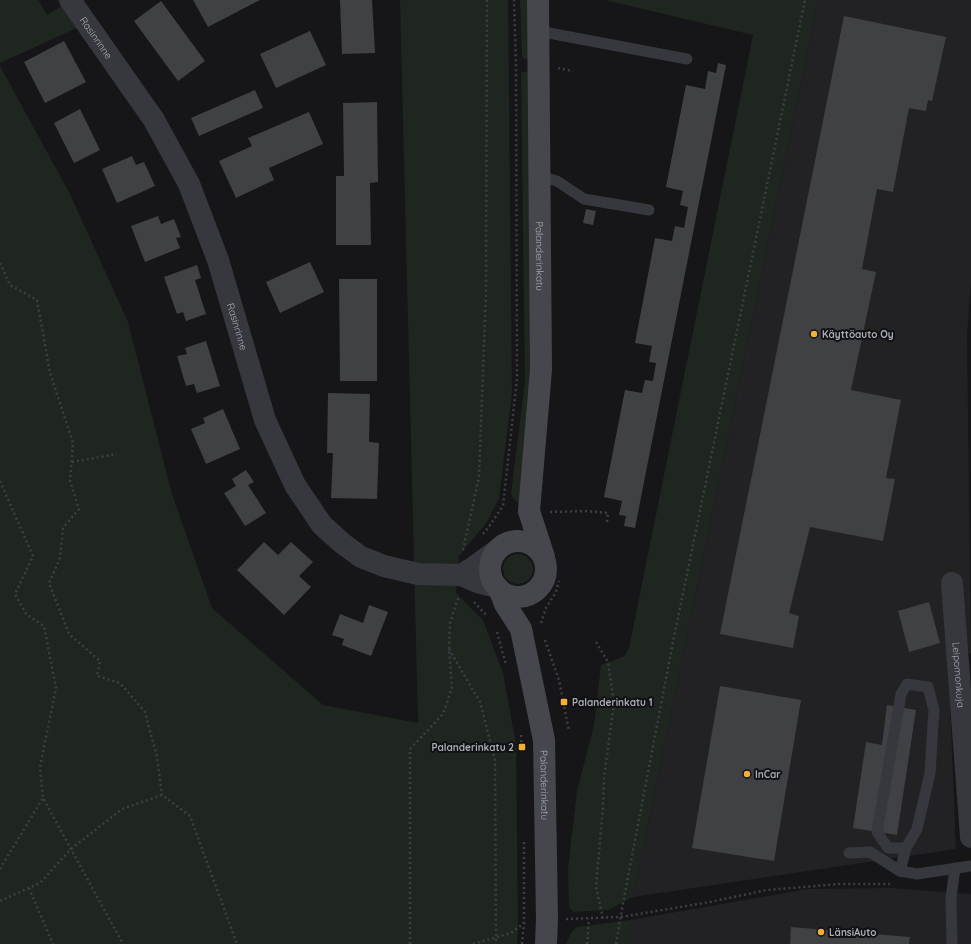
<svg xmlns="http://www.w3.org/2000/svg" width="971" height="944" viewBox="0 0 971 944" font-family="Quicksand,sans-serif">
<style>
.built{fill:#222225}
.green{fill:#1e261f}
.building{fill:#404145}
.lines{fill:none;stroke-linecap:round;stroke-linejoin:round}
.path{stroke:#3d3f44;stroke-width:2.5;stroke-dasharray:2 3;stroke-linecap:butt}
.lane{stroke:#37383d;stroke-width:11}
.street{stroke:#37383d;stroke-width:22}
.secondary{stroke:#45474d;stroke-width:22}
.poi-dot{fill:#f2b134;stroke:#111113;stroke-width:1.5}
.labels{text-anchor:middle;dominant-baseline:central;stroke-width:4;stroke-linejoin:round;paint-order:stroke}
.street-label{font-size:10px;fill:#a8adb8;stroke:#111113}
.poi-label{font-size:10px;font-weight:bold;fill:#a8adb8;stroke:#111113;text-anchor:start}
</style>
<rect width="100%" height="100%" fill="#161618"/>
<g class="built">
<polygon points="818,0 971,0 971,281 967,336 971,653 948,655 956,849 633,897"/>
<polygon points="891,888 971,894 971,944 630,944 630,920 808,889"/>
</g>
<g class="green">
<polygon points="0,0 38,0 47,15 62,6 79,27 0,63"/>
<polygon points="400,0 508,0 512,394 499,498 487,522 459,556 456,593 483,620 503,673 516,744 518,927 517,944 0,944 0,66 70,194 128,322 172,494 212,608 323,705 418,723"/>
<polygon points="520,0 530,0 529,59 524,59 522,56"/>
<polygon points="605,0 818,0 633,897 608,910 573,912 569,907 568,868 577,791 594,725 601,665 625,656 629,648 753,35"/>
<polygon points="529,71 534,386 520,504 513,498 511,494 525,382 521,74 522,72"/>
<circle cx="518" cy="569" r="15"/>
<polygon points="630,920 630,944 566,944 571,933 577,927"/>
</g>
<g class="building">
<polygon points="193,0 260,0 208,27"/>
<polygon points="340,0 372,0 375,53 342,54"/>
<polygon points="161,1 205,61 178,81 134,21"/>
<polygon points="844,16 946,37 932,101 928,100 926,111 909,108 893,192 877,189 862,269 876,272 851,390 901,400 886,478 895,479 883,541 810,527 789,613 799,616 793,648 720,634"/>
<polygon points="310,31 326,65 276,88 260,54"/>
<polygon points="64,41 86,82 45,103 24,62"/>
<polygon points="718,63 726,65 635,528 624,526 626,516 619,515 622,501 604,497 625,390 642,393 645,380 653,381 656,363 649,362 652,346 635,343 655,238 672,241 675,226 684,228 688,207 680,205 683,191 666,187 686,85 705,89 708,71 716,73"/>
<polygon points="255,90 263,108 199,136 191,118"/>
<polygon points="377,102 378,182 370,183 371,245 336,245 336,176 344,176 343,103"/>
<polygon points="80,109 100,150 74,163 54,123"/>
<polygon points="309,112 323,144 269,168 274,180 236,198 219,161 252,146 248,138"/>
<polygon points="132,156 136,165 144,162 155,186 117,203 102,169"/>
<polygon points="586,209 596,211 593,225 583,223"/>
<polygon points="158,216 161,224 174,219 181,237 176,238 180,248 145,262 131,226"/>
<polygon points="310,262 324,292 280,313 266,282"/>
<polygon points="197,265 201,278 195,280 206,314 186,321 183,312 177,314 164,277"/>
<polygon points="339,279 377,279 377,381 340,381"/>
<polygon points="206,341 220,386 197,393 194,384 186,386 177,356 187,354 185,348"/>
<polygon points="328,393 370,394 369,442 379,443 377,499 331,498 333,453 327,453"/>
<polygon points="223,409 240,449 206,464 191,429 205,423 203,418"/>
<polygon points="246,470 254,482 248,485 266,513 245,526 224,493 236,486 232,479"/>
<polygon points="264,542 278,555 291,542 313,562 299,576 311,587 284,615 237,570"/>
<polygon points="929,602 940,643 909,652 898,611"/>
<polygon points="369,605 388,612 371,656 342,645 344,639 332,635 340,614 363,623"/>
<polygon points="720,686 801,700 774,861 692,848"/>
<polygon points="887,705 916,710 897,835 853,828 866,742 882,745"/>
<polygon points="791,927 910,937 909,944 790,944"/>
</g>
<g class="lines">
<g class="path">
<polyline points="558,68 573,71"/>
<polyline points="0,263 10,285 37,300 50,373 73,443 70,481 79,509 63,528 60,558 49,583 69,634 100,661 97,676 120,683 145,712 157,757 162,795"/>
<polyline points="72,462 117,454"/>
<polyline points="0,481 33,556 15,594 26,614 44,626 56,688 40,767 43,798 123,944"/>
<polyline points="550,512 585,511 608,513 607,522"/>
<polyline points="483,534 488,528 503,506 517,378 516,66 514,0"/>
<polyline points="463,550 479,477 486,292 487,0"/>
<polyline points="474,602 487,616"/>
<polyline points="541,623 546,608 556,592 559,581"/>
<polyline points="497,632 506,665"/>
<polyline points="545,640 559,680 569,731"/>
<polyline points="596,642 608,662 614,703 604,778 603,806 596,887 603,918"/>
<polyline points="449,649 480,702 495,760 496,944"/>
<polyline points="521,735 522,750"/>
<polyline points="0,869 43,798"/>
<polyline points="29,888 53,944"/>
<polyline points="0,901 40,883 71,849 122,809 162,795 190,816 237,944"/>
<polyline points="566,919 621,917 710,902 767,890 839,884 893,884"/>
<polyline points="410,944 410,749 443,714 452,688 449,648 450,623 459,595"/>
<polyline points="473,944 511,933 524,923"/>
<polyline points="522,944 524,923 524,841"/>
<polyline points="587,944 589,919"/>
<polyline points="616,944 623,903 673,642 805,0"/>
</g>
<g class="lane">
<polyline points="538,31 687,59"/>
<polyline points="539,176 557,181 584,199 649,210"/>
<polygon points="907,684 928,687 934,710 930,773 917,829 906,848 888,848 877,832 901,694"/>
<polyline points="849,853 870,852 900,871 917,874 971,866"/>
<polyline points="900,871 906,848"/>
<polyline points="952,944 951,898 955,868"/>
</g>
<g class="street">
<path id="s1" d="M70,0L154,120L189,184L218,260L265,420L295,485L322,525L342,543L361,557L384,566L418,574L461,575L477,582L497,587"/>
<polyline points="461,575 474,567 496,551"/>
<path id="s2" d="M952,583L971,837"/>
</g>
<g class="secondary">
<path id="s3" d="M538,0L541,370L529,511L544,557"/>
<circle cx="518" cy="569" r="28"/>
<path id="s4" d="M500,591L505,604L521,629L544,740L547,918L546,944"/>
</g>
</g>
<g class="poi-dot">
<circle cx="814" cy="334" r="4"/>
<rect x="560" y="698" width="8" height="8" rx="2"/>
<rect x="518" y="743" width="8" height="8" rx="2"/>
<circle cx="747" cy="774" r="4"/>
<circle cx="821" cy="932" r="4"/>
</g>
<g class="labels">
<g class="street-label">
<text stroke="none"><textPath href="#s1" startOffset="46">Rasinrinne</textPath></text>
<text stroke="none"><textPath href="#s3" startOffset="256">Palanderinkatu</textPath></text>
<text stroke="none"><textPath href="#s1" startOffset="370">Rasinrinne</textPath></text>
<text stroke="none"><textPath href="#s2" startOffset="92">Leipomonkuja</textPath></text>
<text stroke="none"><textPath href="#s4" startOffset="202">Palanderinkatu</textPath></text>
</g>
<g class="poi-label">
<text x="822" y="334">Käyttöauto Oy</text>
<text x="572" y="702">Palanderinkatu 1</text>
<text x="514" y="747" text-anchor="end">Palanderinkatu 2</text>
<text x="755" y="774">InCar</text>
<text x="829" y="932">LänsiAuto</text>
</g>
</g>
</svg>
